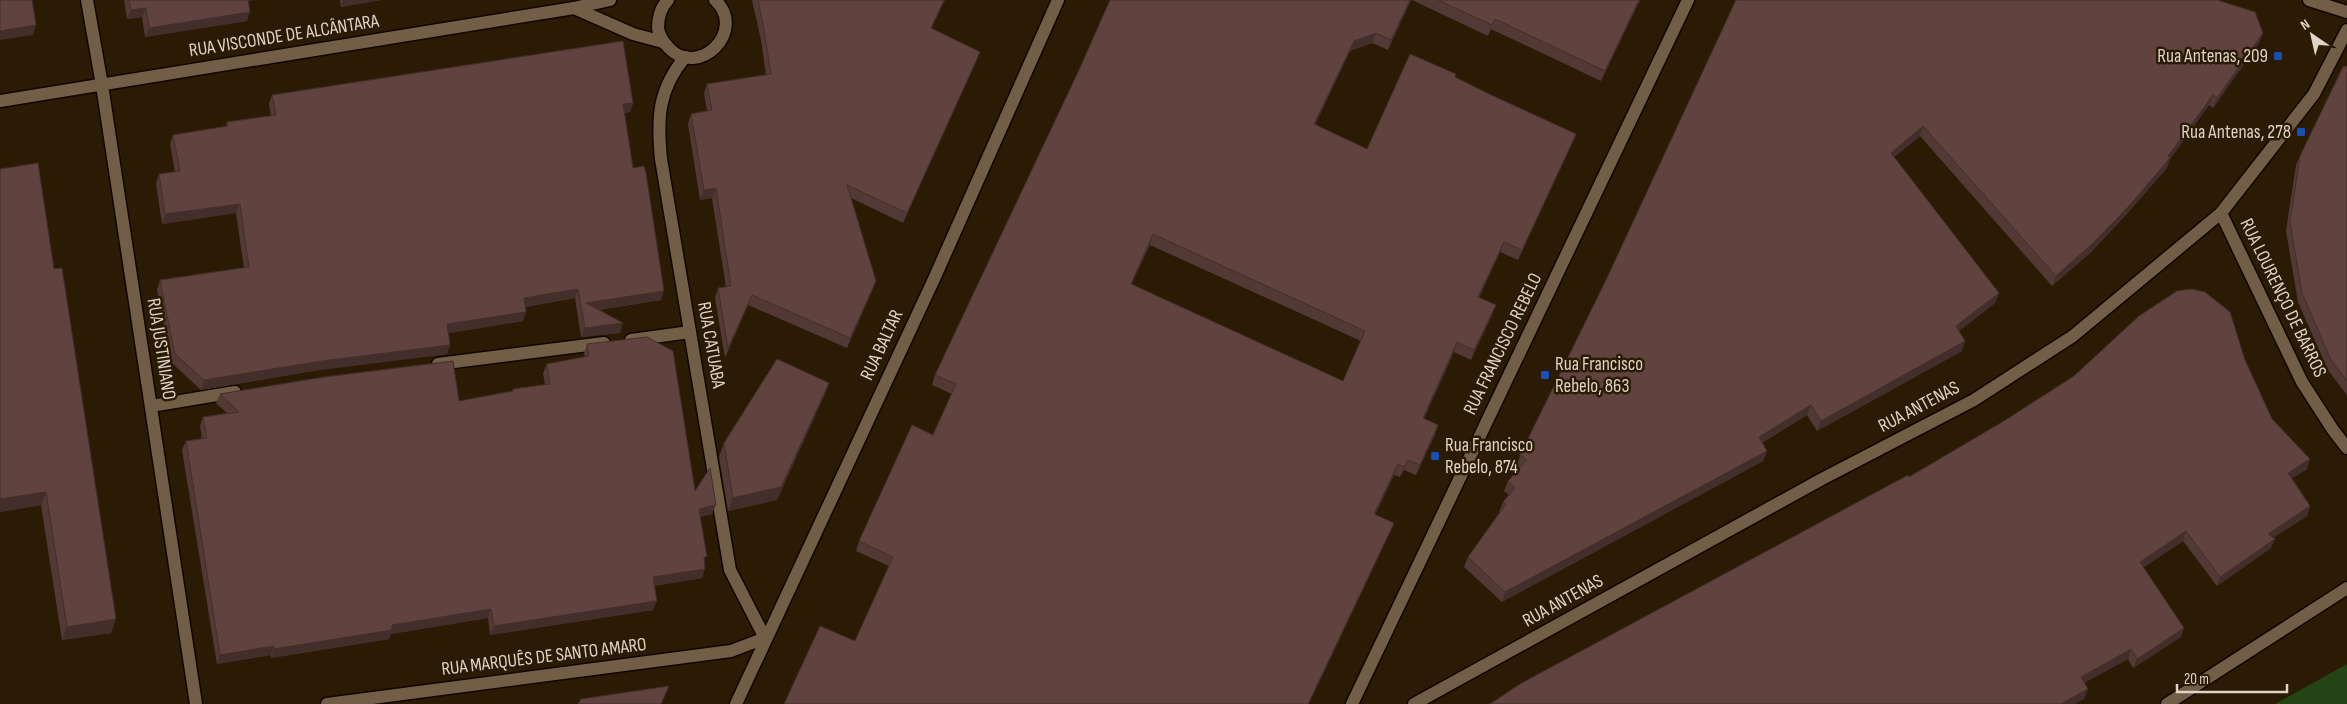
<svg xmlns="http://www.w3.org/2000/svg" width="2347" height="704" viewBox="0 0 2347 704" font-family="'Sofia Sans Condensed',sans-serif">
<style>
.park{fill:#244415}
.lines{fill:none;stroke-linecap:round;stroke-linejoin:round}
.minor-casing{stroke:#130500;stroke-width:15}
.tertiary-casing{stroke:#130500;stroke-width:15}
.minor{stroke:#725e47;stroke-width:12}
.tertiary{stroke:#725e47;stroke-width:12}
.wall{fill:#533935;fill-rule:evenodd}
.shaded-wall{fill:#432e2b}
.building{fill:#60423e;stroke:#432e2b;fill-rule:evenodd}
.transit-dot{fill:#1a4fb4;stroke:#2b1b05;stroke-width:2}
.labels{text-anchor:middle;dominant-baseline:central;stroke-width:5;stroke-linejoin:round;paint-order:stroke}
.street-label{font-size:19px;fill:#ded3c6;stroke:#2b1b05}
.poi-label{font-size:19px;fill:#ded3c6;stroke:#2b1b05;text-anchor:end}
</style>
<rect width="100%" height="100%" fill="#2b1b05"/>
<polygon class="park" points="2347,664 2347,704 2275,704"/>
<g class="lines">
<g class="minor-casing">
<g id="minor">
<polyline points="87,0 102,85 196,704"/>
<path d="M668,0C661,7 658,18 658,28C659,37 664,43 669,48C698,79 748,31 715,0"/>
<polyline points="2309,0 2347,12"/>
<polyline points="574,8 633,34 663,42"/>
<polyline points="0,101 574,8 610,0"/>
<polyline points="2221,213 2302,382 2333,430 2347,448"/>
<polyline points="631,340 690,332"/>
<polyline points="438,364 604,343"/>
<polyline points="151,406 235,392"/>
<path d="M327,704L731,651L765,638L730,570L661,159C657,118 658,90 685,57"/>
<polyline points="1414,704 1822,479 1974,400 2073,336 2221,213 2314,94 2347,30"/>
<polyline points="2167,704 2347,588"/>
</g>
</g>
<g class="tertiary-casing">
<g id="tertiary">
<polyline points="736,704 934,279 1058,0"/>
<polyline points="1352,704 1688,0"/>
</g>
</g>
<use href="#minor" class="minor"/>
<use href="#tertiary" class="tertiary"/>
</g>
<g class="wall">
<polygon points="124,0 253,0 248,1 247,21 145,37 142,17 127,19"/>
<polygon points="340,0 381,0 341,7"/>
<polygon points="752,0 945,0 931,28 980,52 976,62 903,223 851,198 876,281 872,291 847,348 748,305 725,358 715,298 718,288 726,287 712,198 700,200 688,124 691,114 707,111 704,93 707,84 766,75 761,40"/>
<path d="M1411,0L1388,50L1372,43L1350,51L1315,125L1367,149L1455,77L1487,93L1576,134L1572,144L1518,260L1500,252L1479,298L1492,315L1471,360L1454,352L1424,418L1435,435L1416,475L1404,470L1400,477L1394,475L1375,515L1394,523L1390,533L855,641L889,566L856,551L859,541L933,435L952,394L932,385L935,375L1079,70ZM1150,245L1361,341L1343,381L1131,284Z"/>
<polygon points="1412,0 1640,0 1601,81 1491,29 1488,36"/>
<polygon points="1736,0 2263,33 2259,43 2213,108 2209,105 2170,159 2167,168 2125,216 2090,253 2052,286 1920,136 1894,157 1999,293 1995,303 1959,331 1962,351 1817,431 1807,415 1762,443 1767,451 1763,461 1502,602 1464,567 1468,557 1500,512 1499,512 1503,502 1509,495 1504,491 1508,481 1520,468 1517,465 1520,455 1607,278"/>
<polygon points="2347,66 2347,395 2328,370 2298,302 2286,231 2296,165 2300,156"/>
<polygon points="272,95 633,103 630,112 625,113 633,168 661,300 599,310 620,333 581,337 575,298 525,307 523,321 449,333 450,345 447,354 319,370 201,390 172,363 157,290 160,280 244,268 236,213 162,224 156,184 159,174 175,172 170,144 173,135 226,126 227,122 271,116 269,104"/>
<polygon points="0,169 54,269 111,633 62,640 41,505 0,512"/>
<polygon points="587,344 712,514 700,517 704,563 702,578 654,586 653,610 490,635 488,618 391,634 389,639 271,658 271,655 217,664 182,450 186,441 202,439 200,426 203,417 227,413 216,403 220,394 459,401 512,392 513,389 545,385 543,373 547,364 585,357 584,353"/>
<polygon points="2245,360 2272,419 2307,469 2292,478 2310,506 2307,516 2273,538 2271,548 2217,586 2183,541 2143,567 2181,637 2133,668 2128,659 2084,683 2084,699 1909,477"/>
<polygon points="829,383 824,396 777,500 728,511 719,457 724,443"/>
</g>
<g class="shaded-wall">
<polygon points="343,0 381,0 341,7"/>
<polygon points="944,0 945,0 927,38 931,28"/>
<polygon points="1410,0 1411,0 1388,50 1391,40"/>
<polygon points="1639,0 1640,0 1601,81 1605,71"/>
<polygon points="146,8 142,17 127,19 131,10"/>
<polygon points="250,12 247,21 145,37 149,28"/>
<polygon points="36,25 33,35 0,40 0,31"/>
<polygon points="1376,33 1372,43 1350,51 1310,134 1314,124 1354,41"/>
<polygon points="2263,33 2259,43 2213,108 2217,98"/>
<polygon points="980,52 976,62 903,223 907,213"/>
<polygon points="2213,95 2209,105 2170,159 2167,168 2125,216 2090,253 2052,286 2056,276 2168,156"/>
<polygon points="633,103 630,112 620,113 623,104"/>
<polygon points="1923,126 1920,136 1887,163 1891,153"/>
<polygon points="1576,134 1572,144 1518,260 1522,250"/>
<polygon points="716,188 712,198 700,200 704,190"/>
<polygon points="240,204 236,213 162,224 165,214"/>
<polygon points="1153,234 1150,245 1127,294 1131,284"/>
<polygon points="1504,242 1500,252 1474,307 1478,297"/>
<polygon points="876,281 872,291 847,348 850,338"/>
<polygon points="578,289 575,298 521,307 524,298"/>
<polygon points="664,291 661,300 582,312 586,303"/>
<polygon points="1999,293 1995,303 1952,336 1956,326"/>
<polygon points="752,295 748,305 725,358 728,348"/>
<polygon points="1496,305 1492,315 1471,360 1474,350"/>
<polygon points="526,312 523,321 444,334 447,324"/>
<polygon points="623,323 620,333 581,337 585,328"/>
<polygon points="1965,341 1962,351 1817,431 1821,421"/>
<polygon points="1457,342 1454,352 1420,428 1423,418"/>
<polygon points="450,345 447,354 319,370 201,390 204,380 322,361"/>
<polygon points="829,383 824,396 777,500 728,511 733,498"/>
<polygon points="1811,405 1807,415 1755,447 1759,437"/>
<polygon points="1438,425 1435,435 1416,475 1420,465"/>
<polygon points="1767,451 1763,461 1502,602 1505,592"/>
<polygon points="2310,459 2307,469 2285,483 2288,473"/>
<polygon points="1408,460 1404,470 1400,477 1404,467"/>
<polygon points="1398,464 1394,475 1370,524 1374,514"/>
<polygon points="46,492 41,505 0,512 0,499"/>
<polygon points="716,505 712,514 696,518 699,509"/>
<polygon points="2310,506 2307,516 2265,543 2268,534"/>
<polygon points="1394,523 1390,533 1309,704 1308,704"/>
<polygon points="2186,531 2183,541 2137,572 2140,562"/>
<polygon points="2275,539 2271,548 2217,586 2220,577"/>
<polygon points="705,569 702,578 650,586 653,577"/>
<polygon points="657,601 653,610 490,635 494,626"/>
<polygon points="491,609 488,618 391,634 389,639 271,658 274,649 392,625"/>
<polygon points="116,619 111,633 62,640 67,627"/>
<polygon points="2184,628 2181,637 2133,668 2137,659"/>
<polygon points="274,646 271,655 217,664 220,655"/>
<polygon points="2131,649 2128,659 2078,686 2081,677"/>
<polygon points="2088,689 2084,699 2075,704 2061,704"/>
</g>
<g class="building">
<polygon points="0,0 32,0 36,25 0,31"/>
<polygon points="129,0 248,0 250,12 149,28 146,8 131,10"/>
<polygon points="758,0 944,0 931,28 980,52 907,213 847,185 876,281 850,338 752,295 728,348 718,288 731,286 716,188 704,190 691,114 712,110 707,84 771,74 764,30"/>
<path d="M1110,0H1410L1391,40L1376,33L1354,41L1314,124L1367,149L1410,54L1456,74L1455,77L1487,93L1576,134L1522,250L1504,242L1478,297L1496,305L1474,350L1457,342L1423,418L1438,425L1420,465L1408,460L1404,467L1398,464L1374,514L1394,523L1308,704H784L820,626L855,641L893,557L859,541L912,425L933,435L956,384L935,375L1079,70ZM1153,234L1365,331L1343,381L1131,284Z"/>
<polygon points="1438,0 1639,0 1605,71 1495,19 1492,25"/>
<polygon points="1736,0 2217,0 2255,12 2263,33 2217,98 2213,95 2168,156 2170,158 2129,206 2093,243 2056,276 1923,126 1891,153 1999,293 1956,326 1965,341 1821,421 1811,405 1759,437 1767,451 1505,592 1468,557 1506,504 1503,502 1515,488 1508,481 1527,460 1520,455 1607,278"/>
<polygon points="623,41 633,103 623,104 633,168 644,166 646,173 664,291 586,303 623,323 585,328 578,289 524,298 526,312 447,324 450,345 322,361 204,380 175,354 160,280 249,267 240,204 165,214 159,174 180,171 173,135 228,126 227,122 276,115 272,95"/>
<polygon points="2347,66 2347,381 2331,360 2302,293 2290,222 2300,156 2343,67"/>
<polygon points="38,163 54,269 62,268 116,619 67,627 46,492 0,499 0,169"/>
<polygon points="2192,289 2205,292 2230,312 2245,360 2272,419 2310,459 2288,473 2310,506 2268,534 2275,539 2220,577 2186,531 2140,562 2184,628 2137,659 2131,649 2081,677 2088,689 2061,704 1490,704 1520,684 1908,475 1909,477 2004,421 2074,376 2139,316 2177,291"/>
<polygon points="647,337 673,351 695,491 710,468 716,505 699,509 707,557 704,557 705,569 653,577 657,601 494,626 491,609 392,625 392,630 274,649 274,646 220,655 186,441 207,438 203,417 239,412 220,394 324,377 453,361 459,401 513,391 513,389 550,384 547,364 589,356 587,344"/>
<polygon points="777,359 829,383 781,487 733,498 724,443"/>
<polygon points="669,686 661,704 578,704 581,699"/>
</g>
<g class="transit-dot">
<rect x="2273" y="51" width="10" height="10" rx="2.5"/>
<rect x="2296" y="127" width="10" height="10" rx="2.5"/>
<rect x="1540" y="370" width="10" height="10" rx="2.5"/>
<rect x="1430" y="451" width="10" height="10" rx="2.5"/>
</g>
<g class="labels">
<g class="street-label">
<text transform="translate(284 36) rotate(-9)">RUA VISCONDE DE ALCÂNTARA</text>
<text transform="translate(2283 298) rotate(64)">RUA LOURENÇO DE BARROS</text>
<text transform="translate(1503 344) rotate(-64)">RUA FRANCISCO REBELO</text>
<text transform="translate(711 345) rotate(80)">RUA CATUABA</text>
<text transform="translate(882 345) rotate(-65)">RUA BALTAR</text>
<text transform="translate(161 349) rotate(81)">RUA JUSTINIANO</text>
<text transform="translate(1919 407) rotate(-28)">RUA ANTENAS</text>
<text transform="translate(1563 601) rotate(-29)">RUA ANTENAS</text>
<text transform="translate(544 657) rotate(-7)">RUA MARQUÊS DE SANTO AMARO</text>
</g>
<g class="poi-label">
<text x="2268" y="56">Rua Antenas, 209</text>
<text x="2291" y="132">Rua Antenas, 278</text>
<text x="1555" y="364" text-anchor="start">Rua Francisco<tspan x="1555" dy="22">Rebelo, 863</tspan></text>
<text x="1445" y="445" text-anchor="start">Rua Francisco<tspan x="1445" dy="22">Rebelo, 874</tspan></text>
</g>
</g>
<g transform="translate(2312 35) rotate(326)" stroke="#2b1b05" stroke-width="4" paint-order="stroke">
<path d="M0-4L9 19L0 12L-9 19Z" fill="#ded3c6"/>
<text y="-8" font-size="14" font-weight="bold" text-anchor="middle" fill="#ded3c6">N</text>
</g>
<path d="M2177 684v8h110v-8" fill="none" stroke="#ded3c6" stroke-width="2.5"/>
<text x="2184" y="684" font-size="15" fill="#ded3c6" stroke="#2b1b05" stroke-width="4" paint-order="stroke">20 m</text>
</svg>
